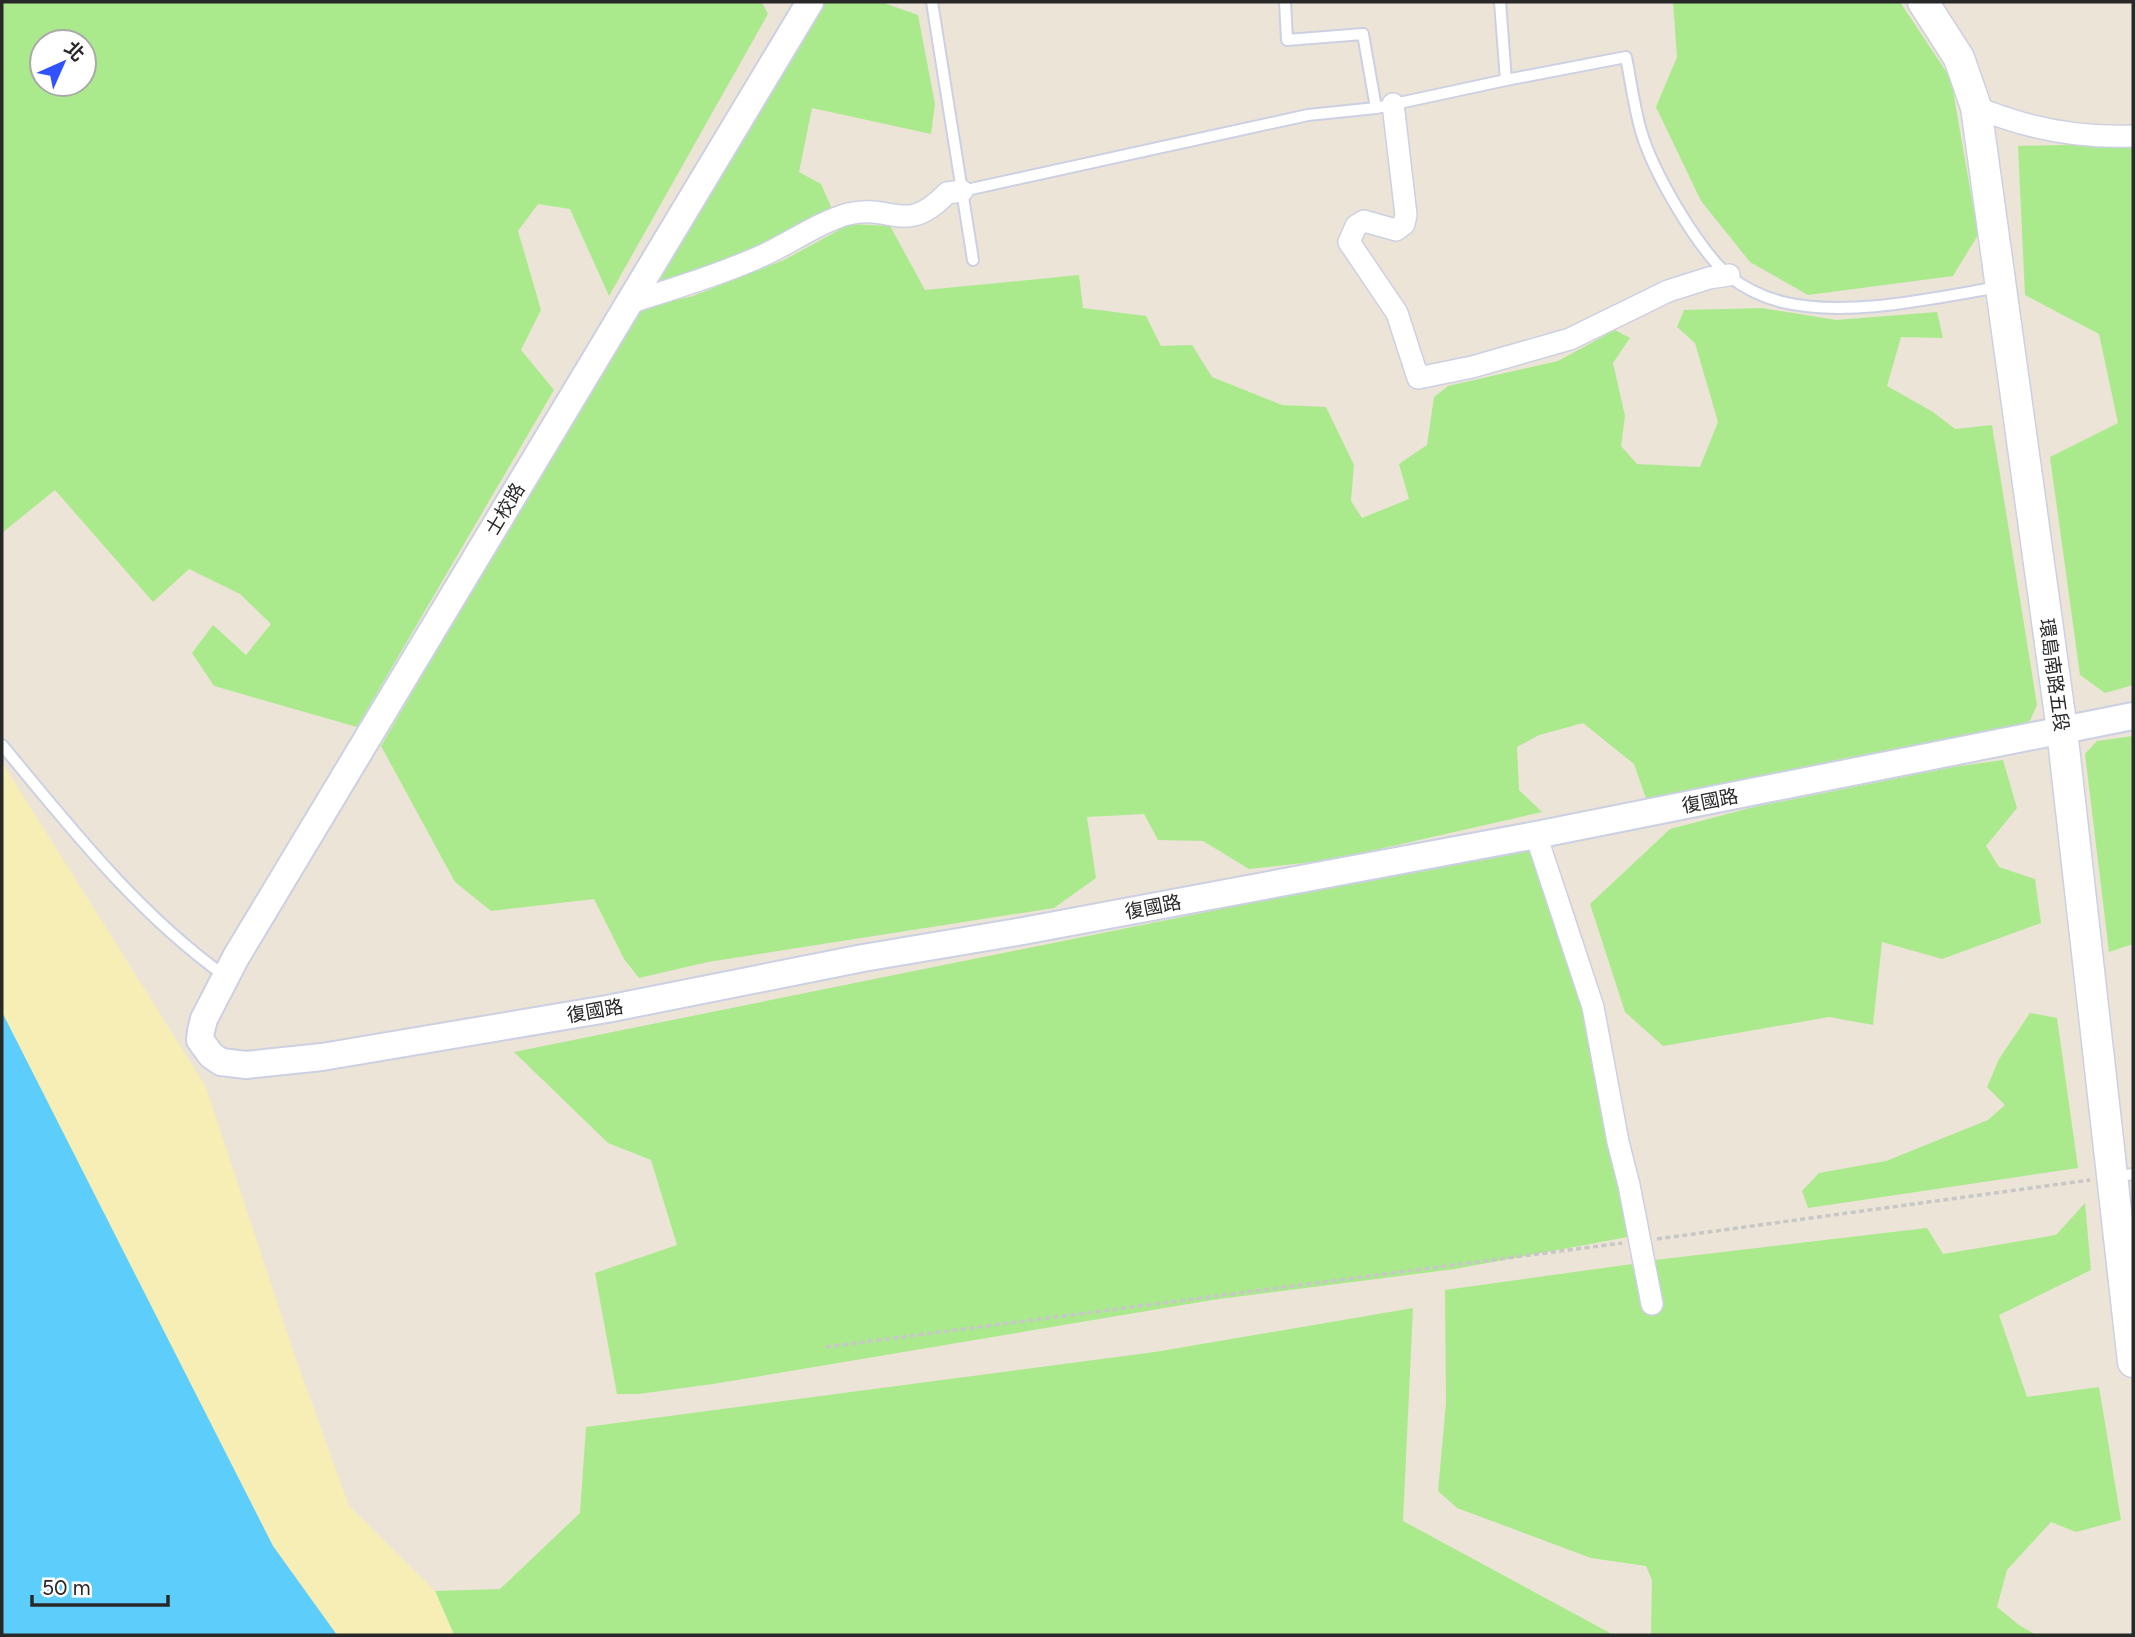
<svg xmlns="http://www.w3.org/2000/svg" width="2135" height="1637" viewBox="0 0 2135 1637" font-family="Figtree,'Noto Sans TC',sans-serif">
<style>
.green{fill:#aaea8d;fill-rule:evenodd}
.sand{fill:#f6eeb5}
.water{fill:#5dcdfc}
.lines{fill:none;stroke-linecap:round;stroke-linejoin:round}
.service-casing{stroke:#ccd0e3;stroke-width:14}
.minor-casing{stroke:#ccd0e3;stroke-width:24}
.tertiary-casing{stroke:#ccd0e3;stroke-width:30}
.secondary-casing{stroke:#ccd0e3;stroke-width:33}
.path{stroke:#c7c7c7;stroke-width:3.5;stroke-dasharray:5 3.5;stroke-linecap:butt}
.service{stroke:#fff;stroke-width:10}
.minor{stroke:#fff;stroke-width:21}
.tertiary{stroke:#fff;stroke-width:26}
.secondary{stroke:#fff;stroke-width:30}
.labels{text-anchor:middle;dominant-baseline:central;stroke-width:6;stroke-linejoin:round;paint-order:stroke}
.street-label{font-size:19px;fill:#282828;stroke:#fff}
</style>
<rect width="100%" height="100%" fill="#ece4d7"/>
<g class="green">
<path d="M2,2H762L768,14L609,296L570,209L538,204L518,231L541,310L521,350L554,390L357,727L214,686L192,653L213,625L246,655L271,624L240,594L189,569L153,602L55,490L2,533ZM42,42H84V84H42Z"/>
<polygon points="819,2 881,2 918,15 935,104 931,134 812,108 799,172 821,184 832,209 754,247 663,284 658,276"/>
<polygon points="1673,2 1900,2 1951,79 1978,235 1953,276 1808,295 1750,262 1701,201 1656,107 1677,57"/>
<polygon points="2133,143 2133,685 2105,693 2080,675 2050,457 2118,423 2099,334 2025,295 2018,146"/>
<polygon points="850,224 890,226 925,290 1079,275 1083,308 1146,316 1161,346 1192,345 1212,377 1282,405 1326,407 1354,465 1351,501 1362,518 1409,499 1399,464 1427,445 1434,397 1448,386 1558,361 1615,330 1630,338 1613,363 1625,416 1621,446 1637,464 1700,467 1718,422 1695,343 1677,327 1684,310 1762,308 1836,320 1937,312 1943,338 1901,337 1887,386 1933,412 1955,429 1992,425 2037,705 2030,721 2012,727 1836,760 1647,801 1634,764 1583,723 1539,735 1517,747 1519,790 1542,812 1331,860 1249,869 1203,841 1158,840 1144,814 1087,817 1096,878 1054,908 708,962 639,978 624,959 594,899 491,911 455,882 381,746 570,424 641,308 693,296 784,260"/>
<polygon points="2133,736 2133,944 2109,952 2085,754 2097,741"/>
<polygon points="2003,760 2017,808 1986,846 1999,867 2035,879 2041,923 1942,959 1882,942 1873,1025 1829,1017 1663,1046 1625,1012 1590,904 1670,829 1754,807 1953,767"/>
<polygon points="1533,846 1570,953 1633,1236 1455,1269 1212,1300 713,1384 638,1394 617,1394 595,1273 677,1245 651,1160 608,1143 514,1052"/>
<polygon points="2030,1013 2057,1018 2078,1168 1808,1208 1802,1191 1819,1173 1886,1161 1988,1120 2005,1105 1987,1087 1999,1059"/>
<polygon points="2085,1203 2091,1270 1999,1315 2027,1397 2099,1387 2121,1520 2076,1532 2051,1522 2007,1570 1997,1607 2019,1625 2036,1635 1651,1635 1652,1580 1646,1566 1591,1558 1457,1508 1438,1491 1446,1403 1445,1290 1632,1264 1650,1310 1664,1306 1655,1260 1927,1228 1943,1254 2056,1235"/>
<polygon points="1413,1308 1403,1521 1610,1633 1610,1635 454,1635 435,1591 500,1589 580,1513 586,1427 1155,1352"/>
</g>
<polygon class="sand" points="2,762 206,1087 295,1356 349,1506 435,1591 454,1635 211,1635 2,1195"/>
<polygon class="water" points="2,1012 273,1546 337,1635 2,1635"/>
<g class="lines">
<g class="service-casing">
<g id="service">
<polyline points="932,2 973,260"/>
<polyline points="1285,2 1287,40 1363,34 1376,108"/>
<polyline points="1500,2 1506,80"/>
<path d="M962,191L1308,115L1376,108L1506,80L1626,57C1631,82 1634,107 1641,131C1653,172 1697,248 1729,276C1744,288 1763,297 1782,302C1847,318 1934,298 1999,287"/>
<path d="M2,745C70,827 137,913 225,976"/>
<polyline points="2115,1177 2133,1174"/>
</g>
</g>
<g class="minor-casing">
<g id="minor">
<polyline points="1393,104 1406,215 1404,224 1396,230 1364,221 1356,226 1349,242 1397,313 1418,378 1472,367 1570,339 1668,291 1709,278 1729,275"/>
<path d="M1976,107C2025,128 2080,138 2133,136"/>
<path d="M629,303C675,288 722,274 766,254C793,241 820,222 848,214C891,203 905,237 947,193L962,191"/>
<polyline points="1536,835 1593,1007 1618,1142 1629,1185 1652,1304"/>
</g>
</g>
<g class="tertiary-casing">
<polyline id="tertiary" points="810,2 236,957 204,1019 201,1031 200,1040 211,1055 221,1062 246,1065 322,1057 607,1009 863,958 1023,931 1536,835 2133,716"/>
</g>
<g class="secondary-casing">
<polyline id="secondary" points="1923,2 1959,58 1976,107 2062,730 2133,1362"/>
</g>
<g class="path">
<polyline points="1657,1239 2090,1180"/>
<polyline points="826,1347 1622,1243"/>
</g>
<use href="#service" class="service"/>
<use href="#minor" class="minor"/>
<use href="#tertiary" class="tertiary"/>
<use href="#secondary" class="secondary"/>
</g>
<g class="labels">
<g class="street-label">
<text transform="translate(505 509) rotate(-59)">士校路</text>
<text transform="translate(2054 675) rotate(82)">環島南路五段</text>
<text transform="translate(1710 801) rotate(-11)">復國路</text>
<text transform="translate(1153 907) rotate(-11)">復國路</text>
<text transform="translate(595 1011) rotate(-10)">復國路</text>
</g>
</g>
<rect width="2135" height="1637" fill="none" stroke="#282828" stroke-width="7"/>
<g transform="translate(63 63) rotate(45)"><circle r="33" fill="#ffffff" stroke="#a9a9a9" stroke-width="2"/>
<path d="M0-5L12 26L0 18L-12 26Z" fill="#3152ff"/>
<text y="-10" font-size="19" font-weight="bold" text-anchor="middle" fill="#282828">北</text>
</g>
<path d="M32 1595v10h136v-10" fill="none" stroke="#282828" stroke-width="3.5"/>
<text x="42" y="1595" font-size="21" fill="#282828" stroke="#ffffff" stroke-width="5" paint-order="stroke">50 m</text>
</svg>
